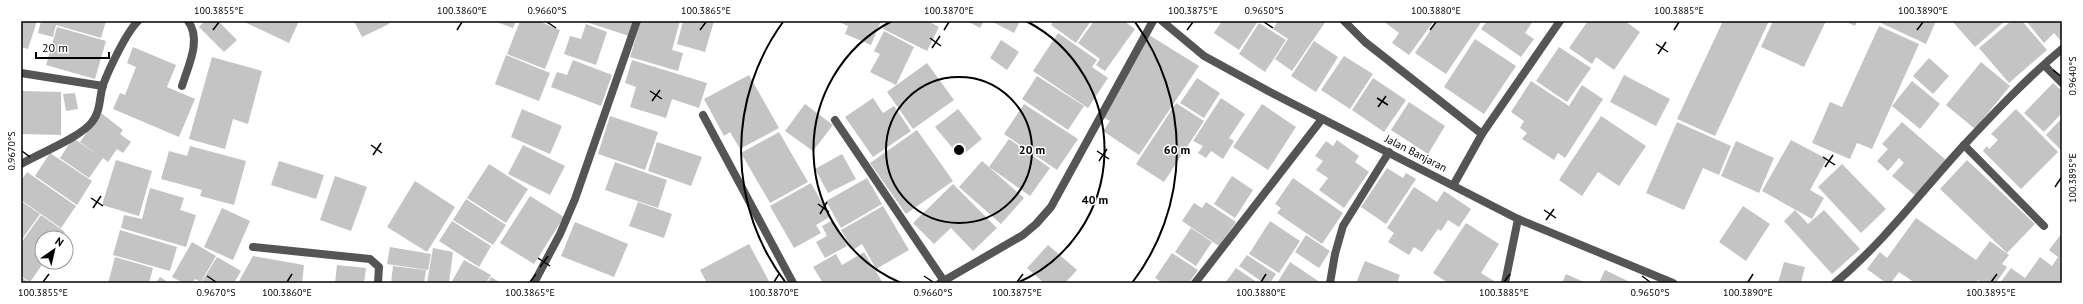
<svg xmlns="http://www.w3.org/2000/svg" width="2083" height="304" viewBox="0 0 2083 304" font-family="'PT Sans',sans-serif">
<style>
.building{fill:#c4c4c4}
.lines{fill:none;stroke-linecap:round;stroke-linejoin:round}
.minor{stroke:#555;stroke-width:8}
.tertiary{stroke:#555;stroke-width:8}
.ticks{fill:none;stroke:#000;stroke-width:1.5}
.ring{fill:none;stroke:#000;stroke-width:2}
.labels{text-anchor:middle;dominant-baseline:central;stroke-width:3;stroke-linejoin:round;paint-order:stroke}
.street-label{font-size:11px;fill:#000;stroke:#fff}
.centre{fill:#000;stroke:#fff;stroke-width:2}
.ring-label{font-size:12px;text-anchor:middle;font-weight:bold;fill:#000;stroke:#fff;stroke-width:3;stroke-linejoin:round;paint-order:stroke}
.neatline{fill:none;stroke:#000;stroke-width:1.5}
.ticks-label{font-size:10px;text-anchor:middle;fill:#000}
</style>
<rect width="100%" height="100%" fill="#fff"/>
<g class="building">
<polygon points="21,21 37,21 28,49 21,47"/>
<polygon points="41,21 106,21 101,38 56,25 53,37 38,33"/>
<polygon points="205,21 218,21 237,40 224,52 199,27"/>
<polygon points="242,21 299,21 289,43"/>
<polygon points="354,21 388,21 389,24 362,37"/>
<polygon points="494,21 516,21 513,28"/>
<polygon points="520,21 538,21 560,30 545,69 507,54"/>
<polygon points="583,21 634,21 629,36"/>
<polygon points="641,21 680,21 672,50 683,53 678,71 630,57"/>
<polygon points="683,21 714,21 705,52 677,44"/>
<polygon points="836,21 881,21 871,45 845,34 848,26"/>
<polygon points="887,21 928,21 939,27 927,51 883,29"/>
<polygon points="967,21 984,21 980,28"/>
<polygon points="991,21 1020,21 1014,33"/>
<polygon points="1054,21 1091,21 1076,43 1051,25"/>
<polygon points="1094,21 1124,21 1135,29 1105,71 1096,65 1100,59 1078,43"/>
<polygon points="1222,21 1258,21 1239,50 1214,33"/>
<polygon points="1278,21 1326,21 1292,71 1275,59 1288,39 1273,29"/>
<polygon points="1383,21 1434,21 1409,55 1392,43 1399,33"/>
<polygon points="1437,21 1482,21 1446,74 1415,53"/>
<polygon points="1487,21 1533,21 1525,33 1534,39 1521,57 1481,29"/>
<polygon points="1588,21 1625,21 1640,32 1614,70 1596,57 1592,64 1569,48"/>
<polygon points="1723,21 1769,21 1715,136 1677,119"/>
<polygon points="1773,21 1826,21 1804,67 1761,47"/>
<polygon points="1844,21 1857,21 1855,26"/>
<polygon points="1877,21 1936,21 1926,44"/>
<polygon points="1952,21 2005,21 1975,47"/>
<polygon points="2011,21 2022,21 2047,50 2009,83 1979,48"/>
<polygon points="2026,21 2062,21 2062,39 2060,40 2054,33 2044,43"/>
<polygon points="1259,23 1286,40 1265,72 1239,54"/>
<polygon points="586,24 607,32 596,65 564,54 570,36 581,39"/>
<polygon points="1879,26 1919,44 1872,149 1857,143 1850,159 1812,143 1830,102 1842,107"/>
<polygon points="57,27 106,41 95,79 46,65"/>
<polygon points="884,31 914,47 896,85 870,72 880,54 874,51"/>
<polygon points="1058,33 1097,60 1092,67 1108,78 1088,108 1033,71"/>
<polygon points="1149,35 1199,66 1139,155 1103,131 1110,121 1103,117"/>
<polygon points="1475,39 1516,66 1484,114 1444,87"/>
<polygon points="1001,40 1019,52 1007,70 990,58"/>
<polygon points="1314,41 1338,57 1316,92 1291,76"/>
<polygon points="133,47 176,65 167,87 195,99 179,137 113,109 120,93 125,95 136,67 127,63"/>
<polygon points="1559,47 1591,68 1567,102 1536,81"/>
<polygon points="506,55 550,73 539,101 495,84"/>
<polygon points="1344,56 1373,74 1350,109 1321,90"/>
<polygon points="212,57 262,71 248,124 233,119 225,149 189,139"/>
<polygon points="1929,58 1949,76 1933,94 1913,76"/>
<polygon points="573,60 612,75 601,106 551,87 557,72 567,75"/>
<polygon points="632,60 707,83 699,108 672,99 666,118 630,107 636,87 625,83"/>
<polygon points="1981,62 2010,86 1975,129 1946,105"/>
<polygon points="927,63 954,100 913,129 887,92"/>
<polygon points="749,75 779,128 740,149 730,132 724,136 704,99"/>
<polygon points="1624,75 1670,99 1656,126 1610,102"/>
<polygon points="1037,76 1084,106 1068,130 1022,99"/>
<polygon points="1197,78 1220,93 1204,118 1180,103"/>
<polygon points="1373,78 1406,100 1384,132 1352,110"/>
<polygon points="1531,81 1569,106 1582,85 1603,99 1565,158 1558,153 1554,160 1522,139 1527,133 1520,128 1524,121 1511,112"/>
<polygon points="1912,81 1940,104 1920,129 1892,106"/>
<polygon points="2053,83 2062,91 2062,113 2044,132 2024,113"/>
<polygon points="21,91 61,92 61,135 21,134"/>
<polygon points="75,93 78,109 66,111 63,94"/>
<polygon points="873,98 883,113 894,106 911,131 873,157 845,117"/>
<polygon points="1221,98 1245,114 1229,138 1234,141 1223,159 1211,151 1206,158 1198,153 1203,146 1193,141"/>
<polygon points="1409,102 1445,126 1428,154 1391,130"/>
<polygon points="1176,103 1204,121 1164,182 1136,164"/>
<polygon points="805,104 833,125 813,151 785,131"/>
<polygon points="1024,104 1078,139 1057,170 1004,134"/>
<polygon points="1262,104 1296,127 1268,170 1233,147"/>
<polygon points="522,109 562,126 550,154 511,137"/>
<polygon points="958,109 982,139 960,157 935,127"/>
<polygon points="2016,109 2058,152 2021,189 1983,151 1987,146 1989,149 1998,140 1991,134"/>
<polygon points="101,113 123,130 120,134 131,142 123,153 117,149 108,162 103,158 89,178 60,158 73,138 98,155 80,142"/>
<polygon points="610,116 658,132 645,170 598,154"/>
<polygon points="1601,116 1646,146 1619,186 1598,172 1582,196 1559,180"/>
<polygon points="2062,118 2062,151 2046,135"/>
<polygon points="1677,122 1731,146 1719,175 1703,168 1684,210 1646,193"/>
<polygon points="1902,122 1947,161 1916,196 1892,176 1904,163 1899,158 1888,171 1877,161 1888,149 1882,144"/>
<polygon points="917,130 953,181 906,214 870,163"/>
<polygon points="779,132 808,182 770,203 741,153"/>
<polygon points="1009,139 1050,168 1030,196 989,167"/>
<polygon points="1337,140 1359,156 1355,162 1369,172 1344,208 1319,190 1328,178 1316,170 1323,161 1315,156 1326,141 1333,146"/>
<polygon points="1791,140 1827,159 1810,190 1824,198 1812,219 1762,191"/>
<polygon points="1736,141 1774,158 1759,193 1721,176"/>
<polygon points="657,142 702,157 691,186 648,171"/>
<polygon points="523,145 565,166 550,195 508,174"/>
<polygon points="190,146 246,161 234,205 200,196 202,190 161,179 169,151 187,156"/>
<polygon points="50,153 92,181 77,205 35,176"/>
<polygon points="842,154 856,179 828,193 815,169"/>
<polygon points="116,160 152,171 139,216 102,205"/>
<polygon points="1967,160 2035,224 2007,253 1940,189"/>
<polygon points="279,161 324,175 316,199 271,185"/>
<polygon points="982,161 1024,198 1001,224 959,187"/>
<polygon points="615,162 667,180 658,208 605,190"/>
<polygon points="489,164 528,189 506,223 467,198"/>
<polygon points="1842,164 1886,209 1861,233 1818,187"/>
<polygon points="1387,168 1403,178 1406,173 1416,179 1386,224 1361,207"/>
<polygon points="27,172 76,206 61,228 21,200 21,181"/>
<polygon points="335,176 367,187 351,231 320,220"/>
<polygon points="1232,176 1253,190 1235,218 1214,204"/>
<polygon points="867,178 882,204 841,228 826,201"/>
<polygon points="1293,178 1343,213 1322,244 1277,213 1281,208 1275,204"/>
<polygon points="415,181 455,207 427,252 387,227"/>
<polygon points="811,183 830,217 816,225 821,233 794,248 770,206"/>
<polygon points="953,184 997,228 973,251 951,228 934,244 913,223"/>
<polygon points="1414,187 1437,202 1444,191 1471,209 1459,227 1448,220 1441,231 1438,229 1422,252 1414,247 1409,255 1388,242 1394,233 1387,228"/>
<polygon points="150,188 184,198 180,210 196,215 186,247 121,228 124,215 142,219"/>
<polygon points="530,196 564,217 534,264 500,243"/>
<polygon points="466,199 506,225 493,245 453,220"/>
<polygon points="21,201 40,214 23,238 21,236"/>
<polygon points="638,202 672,214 664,238 629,226"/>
<polygon points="1206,202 1236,222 1219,246 1182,221 1194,203 1202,208"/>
<polygon points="883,206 909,250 876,269 862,244 853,250 841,230"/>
<polygon points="1743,206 1770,224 1746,261 1719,242"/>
<polygon points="222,208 250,221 233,260 204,247"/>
<polygon points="1795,210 1808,224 1824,210 1860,249 1832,274 1784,221"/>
<polygon points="41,215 65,232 61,238 42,238 42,262 44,262 30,282 21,276 21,243"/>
<polygon points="1916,218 1976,260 1990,241 2009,255 2002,264 2007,267 1996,283 1982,283 1978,280 1976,283 1915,283 1899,272 1891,283 1886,283 1867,269 1880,252 1887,258"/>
<polygon points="833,220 847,246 825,258 816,242 827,236 822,226"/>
<polygon points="452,221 491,246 479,267 439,241"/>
<polygon points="1270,221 1300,241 1279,273 1249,254"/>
<polygon points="575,222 628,244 614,277 561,256"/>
<polygon points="1466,223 1499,244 1481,273 1494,281 1492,283 1448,283 1433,273"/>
<polygon points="1191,228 1212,242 1196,266 1175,252"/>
<polygon points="120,230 177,247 170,271 113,255"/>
<polygon points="2062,233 2062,283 2000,283 2011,268 2025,278 2040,257 2052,266 2058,257 2049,250"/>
<polygon points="1306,235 1330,251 1319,268 1295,252"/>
<polygon points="192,242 216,256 201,282 195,279 192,283 183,283 172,277"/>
<polygon points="749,244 770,283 707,283 700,270"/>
<polygon points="1048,245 1077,270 1065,283 1044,283 1027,268"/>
<polygon points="390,247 431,254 428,270 387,264"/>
<polygon points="433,248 453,252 449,283 427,283"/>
<polygon points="864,252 883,283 823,283 813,267 836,254 842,265"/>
<polygon points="1172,253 1198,270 1189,283 1163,283 1155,278"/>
<polygon points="1247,255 1276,274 1270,283 1264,283 1239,266"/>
<polygon points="253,256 304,265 302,283 238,283"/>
<polygon points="115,257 153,268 149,283 108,283"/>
<polygon points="217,257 241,271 234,283 201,283"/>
<polygon points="464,260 491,275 486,283 451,283"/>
<polygon points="1365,261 1400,275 1397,283 1356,283"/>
<polygon points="1290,262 1321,283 1277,283"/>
<polygon points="1784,262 1805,267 1801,283 1778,283"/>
<polygon points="337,265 366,268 364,283 335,283"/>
<polygon points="393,266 426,270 424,283 391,283"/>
<polygon points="1236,268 1258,283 1225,283"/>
<polygon points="1605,270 1632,283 1599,283"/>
<polygon points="1566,274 1586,283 1562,283"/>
<polygon points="21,277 30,283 21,283"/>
<polygon points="160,277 169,283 156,283"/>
<polygon points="491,277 501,283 487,283"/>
</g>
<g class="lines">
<g class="minor">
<polyline points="1344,21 1365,42 1482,134"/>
<polyline points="2044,65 2062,83"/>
<polyline points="21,73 103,86"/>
<path d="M182,86C188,66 202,40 188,21"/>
<polyline points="703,115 793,283"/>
<polyline points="835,120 944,281"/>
<polyline points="1964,145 2044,226"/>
<path d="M21,164C38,154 81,137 92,122C101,111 99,98 103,85C109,69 126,33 138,21"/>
<polyline points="1454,184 1482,134 1560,21"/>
<polyline points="253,247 370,259 379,267 378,283"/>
<polyline points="534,283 560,234 575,199 637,21"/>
<polyline points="940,283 1023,235 1036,224 1051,207 1153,21"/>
<polyline points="1195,283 1322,119"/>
<polyline points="1330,283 1335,254 1343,226 1389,152"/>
<path d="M1835,283C1884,242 1921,192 1964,145C1995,112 2027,78 2062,49"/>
</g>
<g class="tertiary">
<polyline points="1162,21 1204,56 1270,92 1518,219 1673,283"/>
<polyline points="1505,283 1518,219"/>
</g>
</g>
<path class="ticks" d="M547,22L556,28M1264,22L1273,28M213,30L219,22M457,30L462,22M700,30L706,22M944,30L949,22M1187,30L1193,22M1430,30L1436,22M1674,30L1679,22M1917,30L1923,22M930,38L941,46M1656,44L1668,52M932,48L940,36M1658,54L1666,42M2053,70L2061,76M650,91L662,99M1377,98L1388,105M652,101L660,90M1378,107L1386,96M371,145L382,153M22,151L30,157M1097,151L1109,159M373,155L381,143M1823,157L1835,165M1099,161L1107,149M1825,167L1833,155M2055,187L2061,178M91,198L103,206M818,204L829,212M93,208L101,196M1544,210L1556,218M820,214L827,202M1546,220L1554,209M538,258L550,266M540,267L548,256M207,276L216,282M924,276L933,282M1642,276L1650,282M43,282L49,274M287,282L292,274M530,282L536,274M774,282L779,274M1017,282L1023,274M1261,282L1266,274M1504,282L1510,274M1748,282L1753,274M1991,282L1997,274"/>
<g class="ring">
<circle cx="959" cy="150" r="73"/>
<path d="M901 283A145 145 0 0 1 892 21M1026 21A145 145 0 0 1 1017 283"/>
<path d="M786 283A218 218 0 0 1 783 22M1135 22A218 218 0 0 1 1132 283"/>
</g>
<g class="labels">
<g class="street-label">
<text transform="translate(1416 153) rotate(27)">Jalan Banjaran</text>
</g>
</g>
<circle cx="959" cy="150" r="6" class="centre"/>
<g class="ring-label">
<text x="1032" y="154">20 m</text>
<text x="1177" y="154">60 m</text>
<text x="1095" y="204">40 m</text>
</g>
<rect width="2083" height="304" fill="none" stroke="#ffffff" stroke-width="44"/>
<g transform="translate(54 250) rotate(34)"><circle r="19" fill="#ffffff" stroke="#999999"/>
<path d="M0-3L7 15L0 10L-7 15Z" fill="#000000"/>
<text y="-6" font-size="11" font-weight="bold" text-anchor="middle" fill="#000000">N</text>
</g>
<path d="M36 52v6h73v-6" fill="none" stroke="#000000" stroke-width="2"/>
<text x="42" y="52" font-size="12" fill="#000000" stroke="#ffffff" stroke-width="3" paint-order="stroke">20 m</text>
<rect x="22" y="22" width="2039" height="260" class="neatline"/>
<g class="ticks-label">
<text x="219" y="14">100.3855°E</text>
<text x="462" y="14">100.3860°E</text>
<text x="547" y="14">0.9660°S</text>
<text x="706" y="14">100.3865°E</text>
<text x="949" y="14">100.3870°E</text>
<text x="1193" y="14">100.3875°E</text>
<text x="1264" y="14">0.9650°S</text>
<text x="1436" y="14">100.3880°E</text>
<text x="1679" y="14">100.3885°E</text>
<text x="1923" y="14">100.3890°E</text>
<text transform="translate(2072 76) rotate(-90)" y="4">0.9640°S</text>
<text transform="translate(11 151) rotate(-90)" y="4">0.9670°S</text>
<text transform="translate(2072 178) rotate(-90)" y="4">100.3895°E</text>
<text x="43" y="296">100.3855°E</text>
<text x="216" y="296">0.9670°S</text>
<text x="287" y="296">100.3860°E</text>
<text x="530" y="296">100.3865°E</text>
<text x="774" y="296">100.3870°E</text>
<text x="933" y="296">0.9660°S</text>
<text x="1017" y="296">100.3875°E</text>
<text x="1261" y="296">100.3880°E</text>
<text x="1504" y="296">100.3885°E</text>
<text x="1650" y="296">0.9650°S</text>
<text x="1748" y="296">100.3890°E</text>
<text x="1991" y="296">100.3895°E</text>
</g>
</svg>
